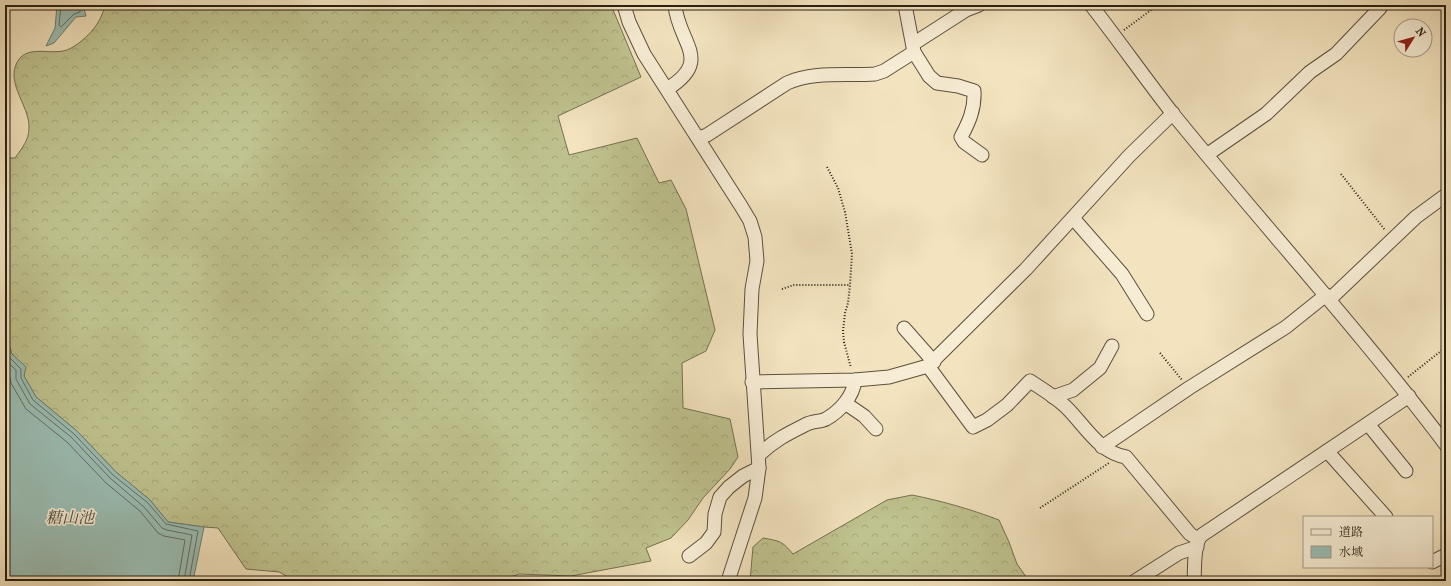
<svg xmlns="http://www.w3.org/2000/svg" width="1451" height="586" viewBox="0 0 1451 586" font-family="'IM FELL French Canon','Noto Serif JP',serif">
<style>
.forest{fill:url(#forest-crowns);stroke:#747151}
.water{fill:#9bbeb4;stroke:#6d7e74}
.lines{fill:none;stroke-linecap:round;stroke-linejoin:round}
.shore{stroke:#626e64;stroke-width:1}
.stream{stroke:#6d7e74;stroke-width:3.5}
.minor-casing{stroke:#5b503e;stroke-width:15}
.path{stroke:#281f13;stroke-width:2;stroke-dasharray:1 2;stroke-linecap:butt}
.minor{stroke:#f7edd5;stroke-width:13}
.labels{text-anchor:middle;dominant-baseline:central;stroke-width:3.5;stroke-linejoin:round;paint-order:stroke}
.water-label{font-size:16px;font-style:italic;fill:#4a4f43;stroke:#f7edd5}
</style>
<defs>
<pattern id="forest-crowns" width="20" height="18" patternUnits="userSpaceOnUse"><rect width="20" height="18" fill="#bfc38f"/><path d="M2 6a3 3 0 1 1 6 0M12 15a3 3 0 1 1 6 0" fill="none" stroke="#a4a77a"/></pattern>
</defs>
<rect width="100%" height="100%" fill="#f3e4bf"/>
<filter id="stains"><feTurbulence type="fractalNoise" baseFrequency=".005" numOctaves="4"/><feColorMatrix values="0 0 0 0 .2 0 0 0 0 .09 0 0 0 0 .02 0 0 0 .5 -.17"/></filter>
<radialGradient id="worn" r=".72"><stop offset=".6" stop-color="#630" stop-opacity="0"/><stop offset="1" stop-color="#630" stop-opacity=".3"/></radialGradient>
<g class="forest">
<path d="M104,5H611L641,77L558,116L569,155L637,138L659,183L671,180L686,209L715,330L706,351L682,363L683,408L730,419L738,457L730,469L703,498L688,520L671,538L646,548L651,561L571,576L519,574L500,581H296L279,572L246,569L218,528L204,527L168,522L150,500L116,472L77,431L36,397L24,376L25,367L12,354L6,337L8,310L5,300V158H15C22,148 29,140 29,128C30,105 2,80 20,58C31,46 52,55 67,50C82,44 104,22 104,5Z"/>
<path d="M912,495C942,501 970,509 999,520L1009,542L1017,564L1029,581H750L753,547L763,538C780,541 782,541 793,554L887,500Z"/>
</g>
<g class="water">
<polygon points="57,5 83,5 86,16 76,17 54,43 46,46 55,28"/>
<polygon points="5,300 8,309 6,337 12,354 26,367 24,376 36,397 77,431 116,472 150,500 168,522 204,527 193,581 22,581 15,577 5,577"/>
</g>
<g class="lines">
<g class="shore">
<polyline points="61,5 59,25 61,27 74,14 80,12 80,5"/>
<polyline points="5,347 8,356 21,369 21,378 33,400 74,434 113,475 148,503 166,524 198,531 189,581"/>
<polyline points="5,360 16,370 16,379 30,404 71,437 110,478 144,507 162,528 167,530 192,535 184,581"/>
<polyline points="5,368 9,373 11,383 26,409 67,442 106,483 140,511 158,533 164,536 185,540 178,581"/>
</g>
<polyline class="stream" points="1444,5 1446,8"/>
<g class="minor-casing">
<g id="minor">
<polyline points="624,5 629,22 644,54 741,206 750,221 755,237 757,261 752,289 750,334 759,468 755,498 728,581"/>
<path d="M905,5L914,52L929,76L937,83L958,86L974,91C975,109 969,122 961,137L964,142L982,155"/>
<path d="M1091,5C1119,41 1145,78 1173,114C1263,225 1360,331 1446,445"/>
<polyline points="913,44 966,10 979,5"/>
<path d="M667,89C714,60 678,43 675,5"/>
<path d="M699,138L707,135L787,83C814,71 846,76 875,74L884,71L914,52"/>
<polyline points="1208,154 1266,114 1310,72 1336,54 1380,8"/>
<polyline points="1073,218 1122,274 1147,314"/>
<polyline points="1330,299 1416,217 1446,195"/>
<polyline points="904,328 934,362"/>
<path d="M928,366L973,427L987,420L1007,405L1030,381C1042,389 1054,396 1065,406C1085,425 1098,452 1126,457L1190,534L1198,539"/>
<polyline points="752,382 855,380 889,377 928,366 1026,269 1129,156 1173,113"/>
<polyline points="1053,397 1073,390 1100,368 1112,346"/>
<polyline points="845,403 864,416 876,429"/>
<polyline points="1368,424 1406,471"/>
<polyline points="1102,447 1189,388 1286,327 1326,295"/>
<polyline points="1327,451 1386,517"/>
<path d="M759,455C773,441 787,434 805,425C812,421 820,422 826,419C840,411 853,397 855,380"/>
<polyline points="689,556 706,543 714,532 715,514 720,497 729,487 743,476 759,468"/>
<polyline points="1432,562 1446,555"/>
<polyline points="1135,581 1179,553 1197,547"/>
<path d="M1194,581C1195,569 1193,543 1202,535L1409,396"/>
</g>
</g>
<g class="path">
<polyline points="1124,30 1158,5"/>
<polyline points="827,167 838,188 845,212 852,254 850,285 848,303 845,313 843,331 844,342 851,368"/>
<polyline points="1341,174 1385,230"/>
<polyline points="782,289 794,285 850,285"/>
<polyline points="1160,353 1182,380"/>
<polyline points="1408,377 1446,347"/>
<polyline points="1040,508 1109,463"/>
</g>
<use href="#minor" class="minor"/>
</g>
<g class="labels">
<g class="water-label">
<text x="70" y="517">糖山池</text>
</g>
</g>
<rect width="1451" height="586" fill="none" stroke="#f3e4bf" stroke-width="20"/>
<rect x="6" y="6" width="1439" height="574" fill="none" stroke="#281f13" stroke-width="2"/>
<rect x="10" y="10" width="1431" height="566" fill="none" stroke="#281f13"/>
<rect x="1303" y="516" width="130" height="52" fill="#f7edd5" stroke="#a49b87"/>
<rect x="1311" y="529" width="20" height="6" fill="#f7edd5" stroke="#a49b87"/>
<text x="1339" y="536" font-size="12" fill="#281f13">道路</text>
<rect x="1311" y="546" width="20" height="12" fill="#9bbeb4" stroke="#a49b87"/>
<text x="1339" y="556" font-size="12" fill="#281f13">水域</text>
<g transform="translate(1413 38) rotate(53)"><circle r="19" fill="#f7edd5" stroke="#a49b87"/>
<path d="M0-3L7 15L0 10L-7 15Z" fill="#8f2418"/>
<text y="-6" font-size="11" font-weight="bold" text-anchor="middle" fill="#281f13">N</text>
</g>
<rect width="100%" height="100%" filter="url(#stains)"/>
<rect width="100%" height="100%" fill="url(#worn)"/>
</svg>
